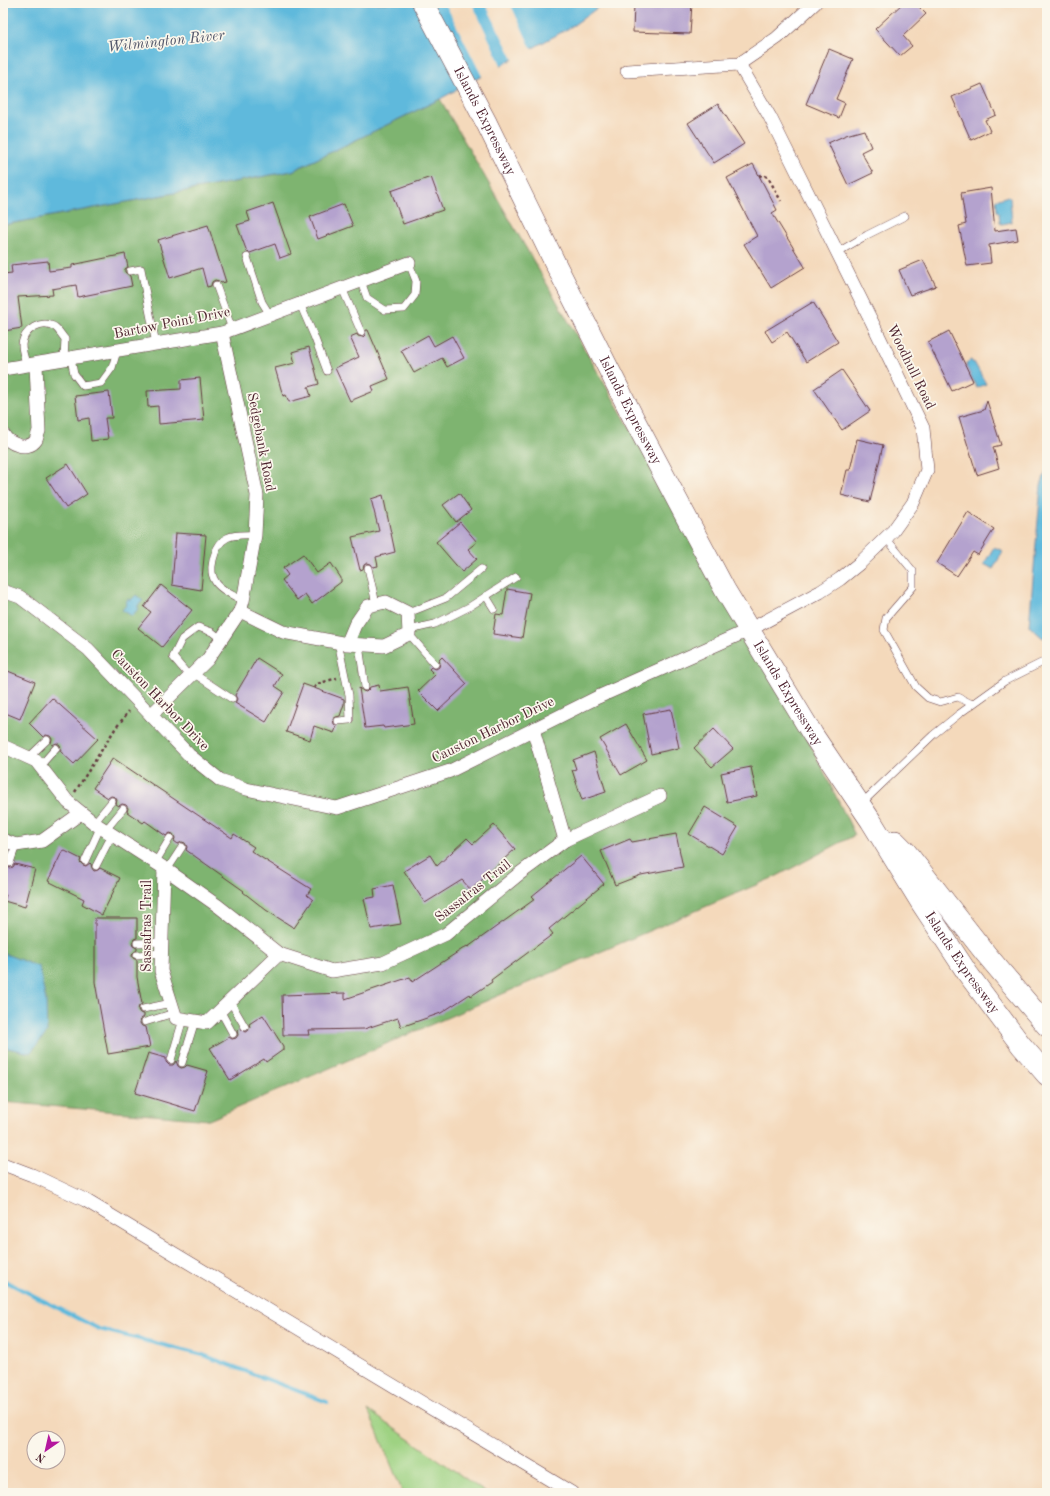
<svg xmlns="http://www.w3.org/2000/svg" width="1050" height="1496" viewBox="0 0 1050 1496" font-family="'Old Standard TT',serif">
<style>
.green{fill:#9ed282;stroke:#747856}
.forest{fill:#7eb470;stroke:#646a4e}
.water{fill:#5eb9dc;stroke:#546c84}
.pier{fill:#f4d9bb}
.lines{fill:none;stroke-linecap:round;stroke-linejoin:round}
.stream{stroke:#5eb9dc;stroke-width:4}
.building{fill:#b4a2ce}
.service-casing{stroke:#643b41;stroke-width:8}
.minor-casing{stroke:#643b41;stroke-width:14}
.primary-casing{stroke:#643b41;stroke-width:22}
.path{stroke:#643b41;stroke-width:2.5;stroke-dasharray:3 3;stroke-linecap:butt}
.service{stroke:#fff;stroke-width:7}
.minor{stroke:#fff;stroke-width:13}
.primary{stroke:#fff;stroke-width:21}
.labels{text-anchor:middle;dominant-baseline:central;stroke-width:3.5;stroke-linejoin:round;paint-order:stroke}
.street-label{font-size:14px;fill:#4a1f2b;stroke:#fbf7ec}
.water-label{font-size:15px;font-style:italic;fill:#515569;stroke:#fbf7ec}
</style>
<rect width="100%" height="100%" fill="#fbf7ec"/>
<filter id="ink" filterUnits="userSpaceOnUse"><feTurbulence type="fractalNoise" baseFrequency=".025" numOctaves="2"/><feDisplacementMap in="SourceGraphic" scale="8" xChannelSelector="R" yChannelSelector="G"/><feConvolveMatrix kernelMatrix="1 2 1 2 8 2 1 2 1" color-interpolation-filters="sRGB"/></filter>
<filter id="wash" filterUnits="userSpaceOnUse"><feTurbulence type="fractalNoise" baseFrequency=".012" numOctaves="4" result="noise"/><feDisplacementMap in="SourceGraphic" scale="16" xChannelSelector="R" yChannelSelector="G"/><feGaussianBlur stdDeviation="0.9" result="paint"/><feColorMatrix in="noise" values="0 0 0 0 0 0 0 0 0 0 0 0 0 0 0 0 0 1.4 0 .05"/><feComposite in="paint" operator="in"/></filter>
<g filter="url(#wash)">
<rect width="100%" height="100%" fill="#f4d9bb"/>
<polygon class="green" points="368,1410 486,1493 403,1493"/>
<polygon class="forest" points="440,99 797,717 855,835 777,876 209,1120 3,1102 3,225 292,171"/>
<g class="water">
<polygon points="3,3 604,3 571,27 440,99 292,171 3,225"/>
<polygon points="1008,196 1010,198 1012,222 1002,224 1000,223 999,213 997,211 996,200"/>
<polygon points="971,360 973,363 974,362 986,384 977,388 966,366 967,366 966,363"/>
<polygon points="1047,469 1047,636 1043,638 1029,626 1041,485"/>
<polygon points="994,547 1003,551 993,569 984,564"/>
<polygon points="136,595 143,601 138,605 138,609 132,616 122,610 127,604 126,602 127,600 129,599 130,601"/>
<polygon points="3,953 39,967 46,1001 47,1033 30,1053 3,1047"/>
</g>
<g class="pier">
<polygon points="445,3 472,3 502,67 483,78"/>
<polygon points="485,3 510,3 532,50 514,61"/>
</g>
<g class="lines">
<polyline class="stream" points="3,1280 99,1329 203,1355 327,1402"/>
</g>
<g id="blocks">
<g class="building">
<polygon points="673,3 692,3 690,34 633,32 634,4 673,6"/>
<polygon points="903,3 915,3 926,14 903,36 912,46 900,56 875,29"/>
<polygon points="829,49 853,59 836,99 845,103 839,118 806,104"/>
<polygon points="982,84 996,115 985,120 990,131 971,140 952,97"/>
<polygon points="718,104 744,144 714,163 688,123"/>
<polygon points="864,130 871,147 861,152 873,173 848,185 828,143 846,135"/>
<polygon points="753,164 777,210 772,213 805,267 771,288 744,244 757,236 727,178"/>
<polygon points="431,177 443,210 403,224 391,191"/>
<polygon points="991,188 995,231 1016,228 1018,240 989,245 991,263 967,266 959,226 966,224 961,193"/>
<polygon points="273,203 291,254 280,258 275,244 250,253 247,252 237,225 250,221 247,212"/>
<polygon points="344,204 353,226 318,239 310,217"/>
<polygon points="208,225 226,282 221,283 219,281 215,280 212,282 211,286 207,287 202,268 170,278 158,240"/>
<polygon points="125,254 128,267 125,269 125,272 130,276 132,286 78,297 76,285 52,289 53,295 18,297 22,328 4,331 3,325 3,274 12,273 11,265 48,261 49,271 72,268 72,265"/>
<polygon points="923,260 936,286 910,295 899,270"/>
<polygon points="813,302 838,342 806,362 787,332 772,342 765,331"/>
<polygon points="366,330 368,330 389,379 372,386 374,391 350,401 335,368 359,357 350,337 357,334 358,336 363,337 365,335"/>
<polygon points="949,331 973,381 952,391 928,342"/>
<polygon points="428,335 434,346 452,336 464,358 447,367 442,358 414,373 401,350"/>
<polygon points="309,347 319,384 308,387 311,396 289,402 286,395 283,396 275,368 295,363 292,352"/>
<polygon points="842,370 870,411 842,430 814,389"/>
<polygon points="200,378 204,420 159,424 158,406 148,407 147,391 181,389 181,380"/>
<polygon points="109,392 112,418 105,418 108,439 91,441 89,418 78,420 75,396"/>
<polygon points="987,401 1001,445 993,447 999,468 977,475 959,417 984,410"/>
<polygon points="857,439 883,445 870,502 841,495 847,470 850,470"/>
<polygon points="68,464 87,494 66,508 46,478"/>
<polygon points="459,493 471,510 456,522 443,505"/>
<polygon points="383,495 395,552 376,557 378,566 373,567 371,564 367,563 364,565 363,569 360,570 352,537 379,531 371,499"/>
<polygon points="968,512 994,529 978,555 973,552 957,576 937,563"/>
<polygon points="460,522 477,542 468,549 477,559 462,572 436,542"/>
<polygon points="176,533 206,535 201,590 172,585"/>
<polygon points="303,554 317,573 331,563 341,578 341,582 312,604 305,594 297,600 282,580 288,575 283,568"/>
<polygon points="161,585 192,610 162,647 138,628 151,612 144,607"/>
<polygon points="507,589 530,593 522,638 493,634 496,614 503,615"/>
<polygon points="442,657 467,684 438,711 418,691 435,675 429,669 431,667 436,669 439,667 440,663 439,660"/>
<polygon points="257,658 282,674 275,686 284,692 266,722 235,703 237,699 235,695"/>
<polygon points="3,669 35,682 20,719 3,712"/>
<polygon points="303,684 344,699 344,704 340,716 336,717 333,719 334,724 337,726 334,733 314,726 310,740 286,732"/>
<polygon points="379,685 380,691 408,687 414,724 384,728 383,726 365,728 359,688 363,691 366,692 369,689 370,687"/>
<polygon points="52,698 98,739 74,764 60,751 61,749 60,745 57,743 52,745 51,743 52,739 50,736 46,735 43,737 29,723"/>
<polygon points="671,709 679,748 651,754 643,714"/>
<polygon points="626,724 647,760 621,775 600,739"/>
<polygon points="714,729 733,749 712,767 694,748"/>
<polygon points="594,752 606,792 582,800 572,770 576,769 573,760"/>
<polygon points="113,758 232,838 234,834 254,847 251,851 311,889 307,895 313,900 294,928 266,910 243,892 244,891 186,850 187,847 185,843 182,842 178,844 174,841 175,838 173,834 170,833 166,836 145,821 143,823 127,812 128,808 126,805 122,804 119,806 116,804 117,800 115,797 111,796 108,798 93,788"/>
<polygon points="751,767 757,796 727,802 721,773"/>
<polygon points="705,807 738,827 722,854 689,834"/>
<polygon points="494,825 515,849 471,890 462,880 425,903 404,871 430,855 437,866 467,838 473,844"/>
<polygon points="676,834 683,867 641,875 615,885 601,851 630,839 632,842"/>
<polygon points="63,850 81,859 80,862 83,865 86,866 90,863 91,864 92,868 94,871 98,870 100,868 120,878 102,915 82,904 84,899 48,881"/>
<polygon points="581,856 604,884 549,929 553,934 491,980 492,982 471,996 470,994 441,1013 401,1027 398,1018 364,1029 308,1030 309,1035 283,1035 282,995 345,993 345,999 410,977 412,982 467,946 468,947 535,899 532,896"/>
<polygon points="3,861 5,862 6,866 9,868 13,867 15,864 35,869 25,907 4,901 6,895 3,894"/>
<polygon points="393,885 401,924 371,929 364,899 375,897 374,889"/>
<polygon points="95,918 137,918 137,938 134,939 132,943 133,946 137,948 137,950 133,953 132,956 133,958 137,960 137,977 142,1004 139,1006 138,1010 140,1013 144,1014 144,1017 141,1019 140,1023 142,1026 146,1027 150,1047 108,1054 95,982"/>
<polygon points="263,1015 283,1046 283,1050 266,1062 264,1059 230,1080 210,1048 229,1037 232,1039 236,1038 238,1035 237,1031 240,1029 245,1032 248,1031 250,1027 249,1024"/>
<polygon points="148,1053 166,1058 166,1062 169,1065 173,1065 176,1061 178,1066 181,1068 185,1067 187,1065 208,1071 195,1111 135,1093"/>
</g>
</g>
</g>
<g filter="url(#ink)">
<use href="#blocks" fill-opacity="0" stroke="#643b41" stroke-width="1"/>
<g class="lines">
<g class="service-casing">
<g id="service">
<polyline points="838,252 867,235 905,216"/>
<polyline points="247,257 262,302 270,315"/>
<polyline points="130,271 141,269 156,344"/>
<polyline points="361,281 367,298 385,310 404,309 415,295 416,281 409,263"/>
<polyline points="216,285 232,329"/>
<polyline points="342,288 361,332"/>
<polyline points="300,304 314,336 327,371"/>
<polyline points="71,359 74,374 83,386 101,383 112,368 117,351"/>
<path d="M27,366C25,360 22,351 22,345C23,330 42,318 55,327C59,330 62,336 65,339L64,360"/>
<polyline points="886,538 913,571 913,587 886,618 884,630 916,687 928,698 940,702 958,697 972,704"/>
<polyline points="368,568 376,604"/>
<polyline points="486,596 494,609"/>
<path d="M243,601C235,596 224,592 217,584C211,576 211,569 213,560C219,535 231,534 255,535"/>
<polyline points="408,613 446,598 481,569"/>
<polyline points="409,630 435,624 469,607 516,577"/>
<polyline points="409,634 435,664"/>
<polyline points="338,642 349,695 350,720 338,721"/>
<polyline points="359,645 365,687"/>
<polyline points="193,673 232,699"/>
<polyline points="190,677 173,657 182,639 198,627 212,632 221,639"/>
<polyline points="28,758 47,740"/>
<polyline points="40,766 56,748"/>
<polyline points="862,803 933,735 959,714 1005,681 1047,660"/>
<polyline points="94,823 112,801"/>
<polyline points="105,831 123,809"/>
<polyline points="85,861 100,828"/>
<polyline points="10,863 16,845"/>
<polyline points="155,863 170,838"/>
<polyline points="96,866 112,835"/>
<polyline points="167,870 182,847"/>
<polyline points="137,943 162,942"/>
<polyline points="137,955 161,953"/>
<polyline points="230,1001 245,1027"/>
<polyline points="143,1009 171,1003"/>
<polyline points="220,1010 233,1034"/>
<polyline points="145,1022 174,1013"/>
<polyline points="171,1060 183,1019"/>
<polyline points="182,1063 195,1021"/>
</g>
</g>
<g class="minor-casing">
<g id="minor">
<polyline points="627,71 739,64 777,38 815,3"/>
<polyline points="3,369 222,333 409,263"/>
<path d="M3,434C8,444 28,452 36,440C37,437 38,433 39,431L36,365"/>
<polyline points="3,591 20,597 88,649 189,755 220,780 246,789 337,808 450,771 598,697 749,630 820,592 840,579 861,562 893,531 913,503 927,470 923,428 872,322 770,117 739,64"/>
<polyline points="240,611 283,632 347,644 384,646 409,634 408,613 386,602 368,606 355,625 347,644"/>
<polyline points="151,715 208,659 240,611 243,601 255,535 257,495 222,333"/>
<polyline points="533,729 565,840"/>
<polyline points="3,746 36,761 68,802 94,823 164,868 218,906 279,954 332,971 383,963 446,934 519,874 565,840 660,796"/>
<polyline points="3,840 16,845 42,841 81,813"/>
<polyline points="164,868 161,971 176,1018 207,1023 279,954"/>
<polyline points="3,1164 32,1175 85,1200 572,1493"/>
</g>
</g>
<g class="primary-casing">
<g id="primary">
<path id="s1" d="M423,3L487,124L557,267L635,421L725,590L813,735L871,821L922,904L968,974L1021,1045L1047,1075"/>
<polyline points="895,841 906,852 986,954 1047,1026"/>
</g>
</g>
<g class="path">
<polyline points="759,176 762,175 768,177 781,201"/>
<polyline points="314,688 317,684 337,678"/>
<polyline points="75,792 115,729 129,711"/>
</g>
<use href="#service" class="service"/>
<use href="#minor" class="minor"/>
<use href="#primary" class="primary"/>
</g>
</g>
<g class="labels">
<g class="street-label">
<text stroke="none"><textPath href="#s1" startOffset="133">Islands Expressway</textPath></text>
<text transform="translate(172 323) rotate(-11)">Bartow Point Drive</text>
<text transform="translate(911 367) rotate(64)">Woodhull Road</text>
<text stroke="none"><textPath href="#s1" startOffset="457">Islands Expressway</textPath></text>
<text transform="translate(261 442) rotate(79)">Sedgebank Road</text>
<text stroke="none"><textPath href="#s1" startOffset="781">Islands Expressway</textPath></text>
<text transform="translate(160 700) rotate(46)">Causton Harbor Drive</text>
<text transform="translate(493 730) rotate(-26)">Causton Harbor Drive</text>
<text transform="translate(473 891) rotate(-38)">Sassafras Trail</text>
<text transform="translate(147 926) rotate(-90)">Sassafras Trail</text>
<text stroke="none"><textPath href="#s1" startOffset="1102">Islands Expressway</textPath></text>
</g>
<g class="water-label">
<text transform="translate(166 42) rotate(-6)">Wilmington River</text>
</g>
</g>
<rect width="1050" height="1496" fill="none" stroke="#fbf7ec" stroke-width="16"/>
<g transform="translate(46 1450) rotate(214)"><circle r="19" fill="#fbf7ec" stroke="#b4a19f"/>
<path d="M0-3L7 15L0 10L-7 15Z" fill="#b5179e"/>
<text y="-6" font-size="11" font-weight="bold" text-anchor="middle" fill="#4a1f2b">N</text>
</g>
</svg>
